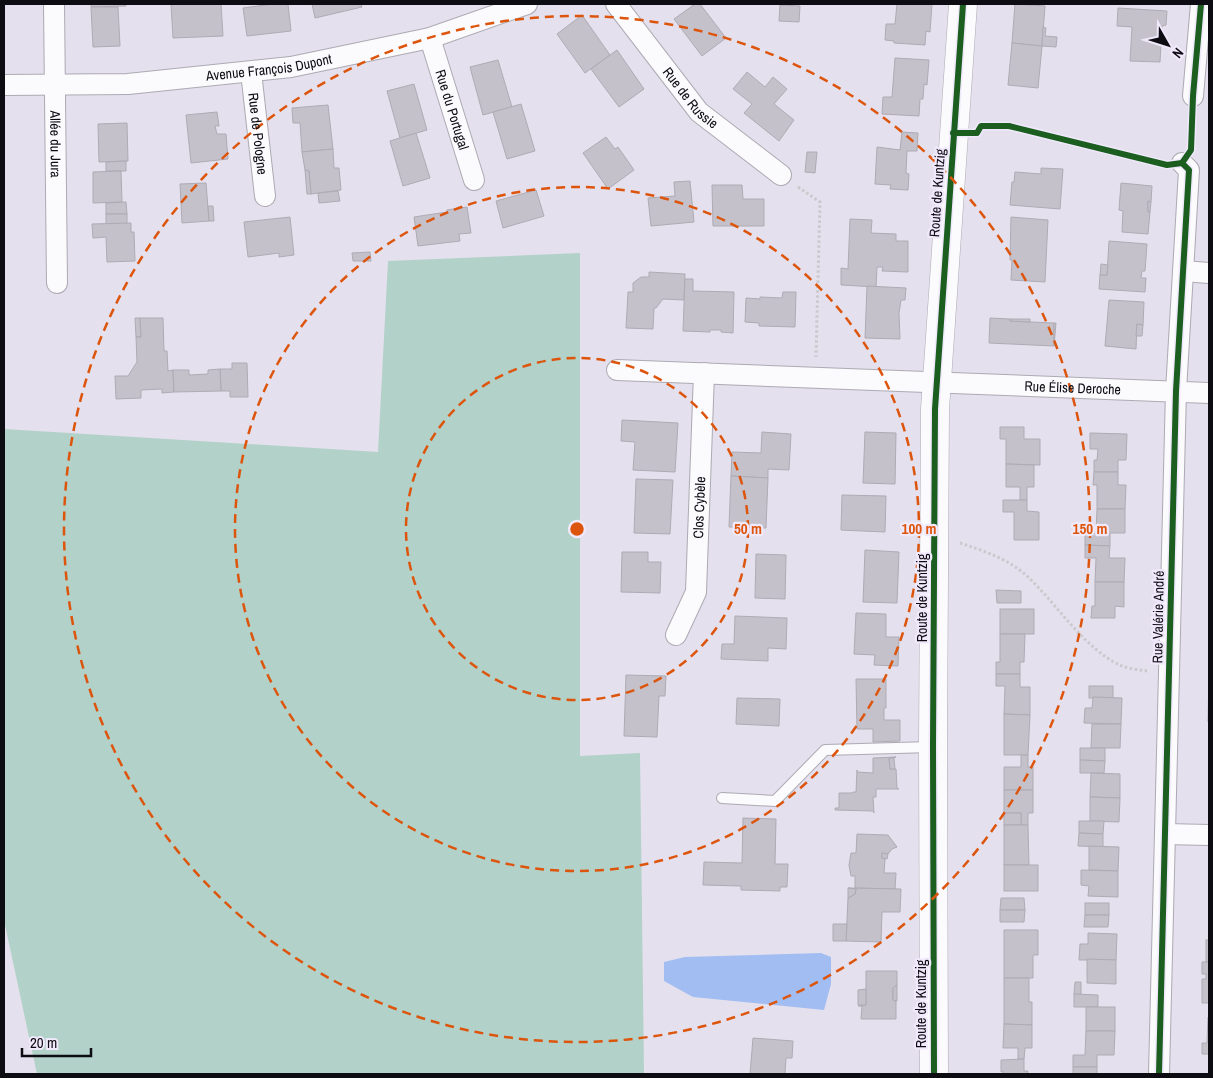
<svg xmlns="http://www.w3.org/2000/svg" width="1213" height="1078" viewBox="0 0 1213 1078" font-family="'Archivo Narrow',sans-serif">
<style>
.green{fill:#b2d1c8}
.water{fill:#a2bdf1}
.building{fill:#c5c1cb;stroke:#aeabb4}
.lines{fill:none;stroke-linecap:round;stroke-linejoin:round}
.lane-casing{stroke:#adaab3;stroke-width:12}
.street-casing{stroke:#adaab3;stroke-width:22}
.secondary-casing{stroke:#adaab3;stroke-width:29}
.path{stroke:#cac9cd;stroke-width:3;stroke-dasharray:2.5 2.5;stroke-linecap:butt}
.lane{stroke:#fbfafc;stroke-width:10}
.street{stroke:#fbfafc;stroke-width:20}
.secondary{stroke:#fbfafc;stroke-width:28}
.cycleway-casing{stroke:#f0e9fc;stroke-width:9}
.cycleway{stroke:#1b5e20;stroke-width:6}
.ring{fill:none;stroke:#dd550c;stroke-width:2.5;stroke-dasharray:9 6}
.labels{text-anchor:middle;dominant-baseline:central;stroke-width:4.5;stroke-linejoin:round;paint-order:stroke}
.street-label{font-size:14px;fill:#0e0c13;stroke:#f0e9fc}
.centre{fill:#dd550c;stroke:#f0e9fc;stroke-width:2.5}
.ring-label{font-size:15px;text-anchor:middle;font-weight:bold;fill:#dd550c;stroke:#f0e9fc;stroke-width:4.5;stroke-linejoin:round;paint-order:stroke}
</style>
<rect width="100%" height="100%" fill="#e4e0ed"/>
<polygon class="green" points="580,253 580,756 640,753 644,1074 37,1074 4,920 4,429 378,452 388,261"/>
<polygon class="water" points="821,953 831,957 831,984 824,1010 693,997 664,981 664,962 685,957"/>
<g class="building">
<polygon points="91,4 126,4 126,6 91,7"/>
<polygon points="171,4 221,4 223,36 173,38"/>
<polygon points="273,4 288,4 291,31 247,36 243,8"/>
<polygon points="312,4 361,4 362,7 315,18"/>
<polygon points="695,4 700,4 726,38 702,56 674,19"/>
<polygon points="897,4 932,4 930,32 926,31 925,45 894,43 894,41 885,40 886,24 895,24"/>
<polygon points="1015,4 1045,6 1042,46 1012,43"/>
<polygon points="780,5 800,6 799,22 779,21"/>
<polygon points="91,7 118,7 120,46 93,47"/>
<polygon points="1118,8 1167,11 1166,25 1162,26 1160,62 1130,61 1132,27 1117,26"/>
<polygon points="582,15 610,55 585,73 557,34"/>
<polygon points="1043,27 1046,28 1045,36 1057,37 1056,47 1042,46"/>
<polygon points="1012,43 1042,46 1038,88 1008,85"/>
<polygon points="617,50 644,89 619,107 591,69"/>
<polygon points="895,58 929,60 927,85 924,84 923,99 920,99 919,116 882,114 883,97 892,97"/>
<polygon points="498,60 512,107 483,115 470,67"/>
<polygon points="747,72 765,87 773,77 787,89 774,104 794,120 779,141 744,113 752,104 733,89"/>
<polygon points="414,84 427,130 400,138 387,91"/>
<polygon points="521,104 535,151 507,159 493,112"/>
<polygon points="328,105 333,149 302,152 300,123 293,123 292,108"/>
<polygon points="217,112 219,126 215,126 217,134 226,134 228,159 191,163 186,115"/>
<polygon points="127,123 128,161 99,162 98,124"/>
<polygon points="902,132 918,133 917,151 907,151 906,173 909,174 908,190 890,189 891,185 875,184 877,147 900,150"/>
<polygon points="416,133 430,178 403,186 390,141"/>
<polygon points="606,137 615,149 618,147 634,170 608,189 583,153"/>
<polygon points="333,149 334,168 339,168 341,190 311,194 309,171 305,170 302,152"/>
<polygon points="807,152 817,152 815,173 805,172"/>
<polygon points="126,161 126,171 106,171 106,162"/>
<polygon points="1041,168 1063,169 1060,209 1010,205 1012,182 1014,182 1015,172 1041,174"/>
<polygon points="305,170 309,171 311,194 307,194"/>
<polygon points="121,171 122,202 93,203 93,172"/>
<polygon points="690,181 694,222 651,226 648,198 675,196 674,182"/>
<polygon points="206,183 209,221 182,223 180,184"/>
<polygon points="1121,183 1152,186 1151,202 1148,201 1148,212 1150,212 1148,234 1122,232 1123,211 1119,210"/>
<polygon points="712,185 742,185 743,199 764,199 764,226 713,226"/>
<polygon points="536,190 544,216 503,228 496,201"/>
<polygon points="338,191 340,201 319,203 318,193"/>
<polygon points="1148,201 1151,202 1150,212 1148,212"/>
<polygon points="126,202 127,214 106,214 106,203"/>
<polygon points="208,206 213,206 214,221 209,221"/>
<polygon points="467,207 471,233 459,234 460,241 418,246 414,217 447,212 447,210"/>
<rect x="106" y="214" width="21" height="10"/>
<polygon points="290,217 294,255 279,257 279,253 248,257 244,222"/>
<polygon points="1011,217 1048,220 1045,282 1011,280 1012,260 1010,260"/>
<polygon points="850,219 872,220 871,233 896,234 896,241 908,241 908,272 882,271 883,267 877,267 876,287 841,285 841,268 848,269"/>
<polygon points="131,223 131,232 134,232 135,261 107,262 106,237 93,238 92,224"/>
<polygon points="1109,241 1147,244 1145,271 1142,271 1141,278 1146,278 1145,292 1099,289 1100,275 1107,275"/>
<polygon points="370,252 371,261 353,261 352,253"/>
<polygon points="1101,264 1108,265 1107,275 1100,275"/>
<polygon points="649,272 685,274 684,300 663,299 656,308 654,308 653,329 626,328 628,292 633,292 633,283 641,277 649,277"/>
<polygon points="685,279 693,279 693,291 734,292 733,333 721,332 721,330 710,330 710,332 683,331"/>
<polygon points="867,286 906,288 905,300 901,300 899,313 900,339 865,338"/>
<polygon points="783,292 796,292 795,327 759,326 759,323 745,322 746,298 760,299 760,297 782,298"/>
<polygon points="1109,300 1144,302 1143,325 1137,324 1136,349 1105,346"/>
<polygon points="135,318 140,318 141,337 136,337"/>
<polygon points="140,318 163,318 164,351 167,351 168,371 173,370 174,392 162,393 162,389 141,390 141,398 116,399 115,376 128,376 137,362 136,337 141,337"/>
<polygon points="990,318 1010,319 1010,321 1054,323 1054,346 989,343"/>
<polygon points="1010,319 1030,319 1030,322 1010,321"/>
<polygon points="1054,323 1056,323 1054,346"/>
<polygon points="1137,324 1143,325 1142,336 1136,336"/>
<polygon points="232,363 247,363 248,397 230,397 230,391 221,391 220,369 232,369"/>
<polygon points="220,369 221,391 174,392 173,370 189,370 189,375 208,374 208,370"/>
<polygon points="622,420 678,423 675,472 633,470 635,442 621,441"/>
<polygon points="1000,427 1024,427 1024,439 1040,439 1040,465 1006,464 1006,439 1000,439"/>
<polygon points="762,432 791,434 789,470 768,469 768,478 731,476 732,452 761,453"/>
<polygon points="865,432 896,433 895,484 863,483"/>
<polygon points="1090,433 1127,434 1126,460 1118,460 1118,472 1094,472 1094,460 1097,460 1098,449 1090,449"/>
<polygon points="1006,464 1034,465 1034,487 1027,487 1027,500 1020,500 1020,487 1006,487"/>
<polygon points="1094,472 1118,472 1118,485 1126,485 1125,509 1097,509 1097,485 1093,485"/>
<polygon points="731,476 768,478 766,528 729,527"/>
<polygon points="636,479 673,480 670,534 634,533"/>
<polygon points="842,495 886,496 885,532 841,530"/>
<polygon points="1003,500 1027,500 1027,511 1039,512 1039,540 1014,540 1014,512 1003,512"/>
<polygon points="1097,509 1125,509 1125,533 1110,533 1110,546 1085,545 1085,533 1096,533"/>
<polygon points="1085,545 1110,546 1109,558 1125,558 1124,582 1095,582 1096,558 1085,558"/>
<polygon points="865,550 899,552 897,603 863,602"/>
<polygon points="622,552 648,552 648,562 661,562 660,593 621,592"/>
<polygon points="756,554 786,555 785,599 755,598"/>
<polygon points="1095,582 1124,582 1124,607 1115,606 1115,618 1091,618 1092,606 1095,606"/>
<polygon points="996,590 1021,591 1021,603 997,603"/>
<rect x="1000" y="609" width="34" height="25"/>
<polygon points="856,613 886,614 886,637 899,637 898,666 874,665 875,655 854,654"/>
<polygon points="735,616 787,618 786,649 768,648 768,661 721,659 722,644 734,644"/>
<polygon points="1000,634 1025,634 1024,662 1020,662 1020,674 996,674 996,662 1000,662"/>
<polygon points="1209,672 1209,722 1208,722"/>
<polygon points="996,674 1020,674 1020,687 1030,687 1030,715 1004,714 1005,686 996,686"/>
<polygon points="626,675 666,676 665,696 659,696 657,737 624,736"/>
<polygon points="856,679 886,679 886,708 884,708 884,720 900,720 900,741 873,742 873,729 857,729"/>
<rect x="1089" y="686" width="24" height="12"/>
<polygon points="1093,697 1122,698 1121,724 1084,723 1085,708 1092,708"/>
<polygon points="737,698 780,699 779,726 736,724"/>
<polygon points="1004,714 1030,715 1028,755 1004,755"/>
<polygon points="1092,724 1121,724 1120,748 1091,748"/>
<polygon points="1080,748 1105,748 1105,761 1080,760"/>
<polygon points="1021,755 1028,755 1028,767 1033,767 1033,790 1004,790 1004,767 1021,767"/>
<polygon points="896,757 889,758 890,769 896,769 897,788 899,789 876,789 876,797 873,797 874,813 873,811 835,810 835,808 839,808 839,793 852,793 853,792 856,792 857,770 857,772 873,773 873,758"/>
<polygon points="889,758 894,758 895,769 890,769"/>
<polygon points="1080,760 1105,761 1104,773 1080,773"/>
<polygon points="1091,773 1120,774 1120,798 1090,797"/>
<polygon points="1004,790 1033,790 1033,813 1028,813 1028,825 1021,825 1021,813 1004,813"/>
<polygon points="1090,797 1120,798 1119,822 1090,821"/>
<rect x="1004" y="813" width="17" height="12"/>
<polygon points="743,818 776,819 775,864 788,864 787,887 780,887 780,891 741,890 741,886 703,885 704,862 742,863"/>
<polygon points="1079,821 1104,821 1103,834 1079,833"/>
<polygon points="1004,825 1028,825 1029,865 1004,865"/>
<polygon points="1079,833 1103,834 1103,847 1078,846"/>
<polygon points="857,834 888,835 897,847 892,849 888,854 882,853 882,858 885,859 884,873 896,873 895,889 855,888 855,876 851,876 849,865 851,853 856,853"/>
<polygon points="1089,846 1119,847 1118,871 1089,870"/>
<polygon points="882,853 888,854 887,859 882,858"/>
<rect x="1004" y="865" width="34" height="26"/>
<polygon points="1081,870 1118,871 1118,897 1088,896 1089,886 1081,885"/>
<polygon points="848,888 901,889 900,912 882,912 881,942 846,941 848,898 855,894 856,889"/>
<polygon points="848,888 856,889 855,894 848,898"/>
<polygon points="1001,898 1024,898 1025,910 1000,910"/>
<rect x="1085" y="903" width="24" height="12"/>
<polygon points="1000,910 1025,910 1024,922 1000,922"/>
<polygon points="1085,915 1109,915 1108,927 1084,927"/>
<polygon points="833,924 847,924 846,941 833,941"/>
<polygon points="1004,930 1038,930 1038,955 1033,955 1033,978 1004,978"/>
<polygon points="1088,933 1117,934 1116,960 1079,960 1080,944 1088,944"/>
<rect x="1206" y="940" width="3" height="22"/>
<polygon points="1087,959 1116,960 1116,984 1087,983"/>
<polygon points="1202,962 1209,962 1209,1003 1202,1003 1202,979 1206,979 1206,974 1202,974"/>
<polygon points="866,971 897,971 897,985 893,988 893,1000 896,1001 896,1019 861,1019 862,1006 858,1006 866,1005"/>
<polygon points="1004,978 1029,978 1029,1002 1032,1002 1032,1025 1004,1024"/>
<polygon points="1075,982 1081,982 1081,995 1074,994"/>
<polygon points="897,985 897,1001 893,1000 893,988"/>
<polygon points="866,989 866,1005 858,1005 858,990"/>
<polygon points="1074,994 1098,995 1098,1007 1074,1007"/>
<rect x="1086" y="1007" width="29" height="24"/>
<polygon points="1208,1017 1209,1017 1209,1054 1202,1054 1202,1043 1207,1043"/>
<polygon points="1004,1024 1032,1025 1032,1048 1025,1048 1024,1059 1018,1059 1018,1048 1003,1048"/>
<polygon points="1086,1031 1115,1031 1114,1055 1097,1055 1097,1067 1073,1067 1073,1055 1085,1055"/>
<polygon points="753,1038 793,1041 792,1058 786,1058 785,1074 750,1074"/>
<polygon points="1024,1059 1024,1071 1028,1071 1028,1074 1003,1074 1003,1071 1001,1072 1001,1060"/>
<rect x="1073" y="1067" width="24" height="7"/>
</g>
<g class="lines">
<g class="lane-casing">
<polyline id="lane" points="722,798 775,801 825,750 932,747"/>
</g>
<g class="street-casing">
<g id="street">
<path id="s1" d="M54,4L57,283"/>
<path id="s2" d="M616,4L699,112L781,175"/>
<path id="s3" d="M430,38L474,180"/>
<path id="s4" d="M251,72L265,196"/>
<path id="s5" d="M4,85L128,84L291,67L430,38L527,4"/>
<polyline points="1193,96 1201,4"/>
<polyline points="1183,271 1209,273"/>
<path id="s6" d="M617,370L1209,393"/>
<path id="s7" d="M676,635L696,592L704,373"/>
<polyline points="1165,834 1209,835"/>
<polyline points="1159,1074 1176,391 1189,170 1182,163"/>
</g>
</g>
<g class="secondary-casing">
<polyline id="secondary" points="934,1074 933,746 935,409 963,4"/>
</g>
<g class="path">
<polyline points="798,187 820,202 816,357"/>
<path d="M960,543C984,551 1009,559 1028,577C1057,604 1085,650 1122,666C1130,669 1140,670 1148,671"/>
</g>
<use href="#lane" class="lane"/>
<use href="#street" class="street"/>
<use href="#secondary" class="secondary"/>
<g class="cycleway-casing">
<g id="cycleway">
<polyline points="953,133 977,133 981,126 1009,126 1167,165 1182,163 1191,150 1193,96 1201,4"/>
<polyline points="934,1074 933,746 935,409 963,4"/>
<polyline points="1159,1074 1176,391 1189,170 1182,163"/>
</g>
</g>
<use href="#cycleway" class="cycleway"/>
</g>
<g class="ring">
<circle cx="577" cy="529" r="171"/>
<circle cx="577" cy="529" r="342"/>
<circle cx="577" cy="529" r="513"/>
</g>
<g class="labels">
<g class="street-label">
<text stroke="none"><textPath href="#s5" startOffset="266">Avenue François Dupont</textPath></text>
<text stroke="none"><textPath href="#s2" startOffset="120">Rue de Russie</textPath></text>
<text stroke="none"><textPath href="#s3" startOffset="75">Rue du Portugal</textPath></text>
<text stroke="none"><textPath href="#s4" startOffset="62">Rue de Pologne</textPath></text>
<text stroke="none"><textPath href="#s1" startOffset="140">Allée du Jura</textPath></text>
<text transform="translate(937 193) rotate(-86)">Route de Kuntzig</text>
<text stroke="none"><textPath href="#s6" startOffset="456">Rue Élise Deroche</textPath></text>
<text stroke="none"><textPath href="#s7" startOffset="132">Clos Cybèle</textPath></text>
<text transform="translate(922 598) rotate(-90)">Route de Kuntzig</text>
<text transform="translate(1158 617) rotate(-89)">Rue Valérie André</text>
<text transform="translate(921 1004) rotate(-90)">Route de Kuntzig</text>
</g>
</g>
<circle cx="577" cy="529" r="8" class="centre"/>
<g class="ring-label">
<text x="748" y="534">50 m</text>
<text x="919" y="534">100 m</text>
<text x="1090" y="534">150 m</text>
</g>
<rect width="1213" height="1078" fill="none" stroke="#0e0c13" stroke-width="10"/>
<g transform="translate(1168 45) rotate(129)" stroke="#f0e9fc" stroke-width="4" paint-order="stroke">
<path d="M0-4L9 19L0 12L-9 19Z" fill="#0e0c13"/>
<text y="-8" font-size="14" font-weight="bold" text-anchor="middle" fill="#0e0c13">N</text>
</g>
<path d="M22 1048v8h69v-8" fill="none" stroke="#0e0c13" stroke-width="2.5"/>
<text x="30" y="1048" font-size="15" fill="#0e0c13" stroke="#f0e9fc" stroke-width="4" paint-order="stroke">20 m</text>
</svg>
